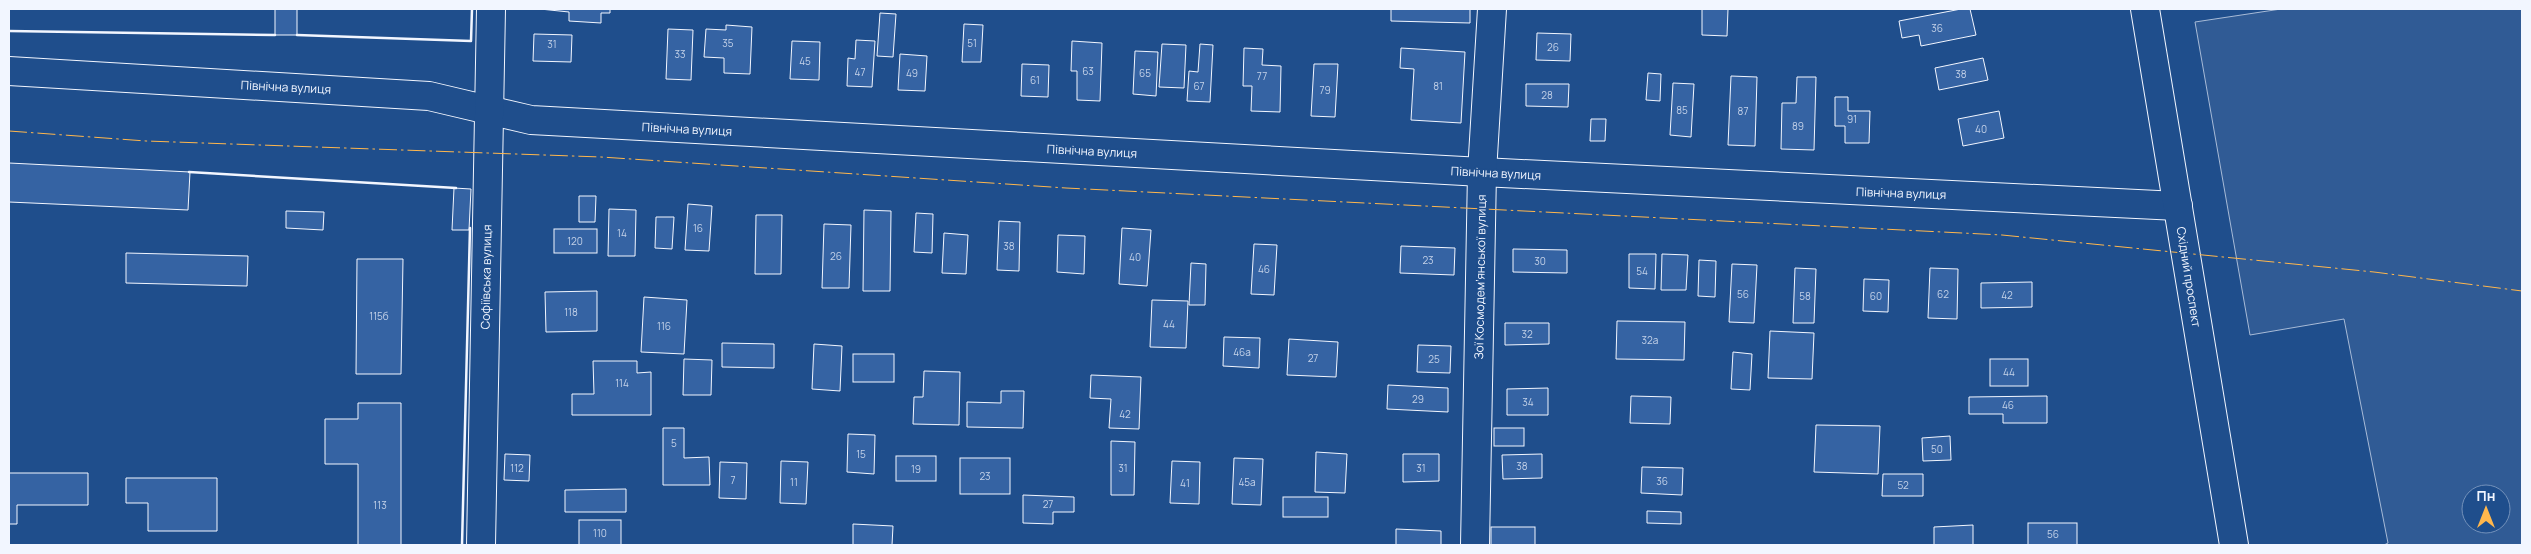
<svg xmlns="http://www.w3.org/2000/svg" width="2531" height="554" viewBox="0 0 2531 554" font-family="Manrope,sans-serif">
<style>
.built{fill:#305b95;stroke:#a8bbd7;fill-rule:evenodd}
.building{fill:#3563a3;stroke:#f2f6ff}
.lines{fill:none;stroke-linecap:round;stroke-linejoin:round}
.minor-casing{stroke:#f2f6ff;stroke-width:30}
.major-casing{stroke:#f2f6ff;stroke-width:30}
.minor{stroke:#1f4e8c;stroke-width:28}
.major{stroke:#1f4e8c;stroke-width:28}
.wall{stroke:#f2f6ff;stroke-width:2.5}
.power{stroke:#ffb74d;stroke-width:1;stroke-dasharray:18 4 2.5 4;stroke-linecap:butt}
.labels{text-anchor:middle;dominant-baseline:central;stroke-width:4;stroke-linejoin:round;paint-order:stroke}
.number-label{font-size:10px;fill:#c3d1e8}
.street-label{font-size:12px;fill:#f2f6ff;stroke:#1f4e8c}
</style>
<rect width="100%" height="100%" fill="#1f4e8c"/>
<path class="built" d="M2281,9H2522V545H2384L2388,543L2344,319L2250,335L2195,22ZM2471,494H2501V524H2471Z"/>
<g class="building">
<rect x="275" y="9" width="22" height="26"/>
<polygon points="540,9 610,9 610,13 601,13 601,23 569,21 569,12"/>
<polygon points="1391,9 1470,9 1470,23 1391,21"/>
<polygon points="1702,9 1728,9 1727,36 1702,35"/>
<polygon points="1961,9 1970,9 1976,35 1921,46 1919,35 1902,38 1899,21"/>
<polygon points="880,13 896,14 893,57 877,56"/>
<polygon points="964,24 983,25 981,62 962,62"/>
<polygon points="726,25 752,27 750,74 724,73 724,58 704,57 706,29 726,30"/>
<polygon points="668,29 693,30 691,80 666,79"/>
<polygon points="1537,33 1571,34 1570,61 1536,60"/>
<polygon points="534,34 572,35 571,62 533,61"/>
<polygon points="856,40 875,41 872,87 847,86 848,58 855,59"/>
<polygon points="792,41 820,42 819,80 790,79"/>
<polygon points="1072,41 1102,43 1100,101 1077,100 1077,71 1071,71"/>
<polygon points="1162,44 1186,45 1184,88 1159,87"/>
<polygon points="1200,44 1213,45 1210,102 1187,101 1189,71 1198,72"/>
<polygon points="1244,48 1263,49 1262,65 1281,66 1280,112 1251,111 1252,86 1243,86"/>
<polygon points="1401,48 1465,52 1461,123 1411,120 1414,69 1400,68"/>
<polygon points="1135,51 1158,52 1156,96 1133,94"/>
<polygon points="900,54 927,56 925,91 898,90"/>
<polygon points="1983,58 1988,80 1939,90 1935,68"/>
<polygon points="1022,64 1049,65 1048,97 1021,96"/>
<polygon points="1314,64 1338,64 1335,117 1311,116"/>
<polygon points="1648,73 1661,74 1660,101 1646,100"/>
<polygon points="1731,76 1757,77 1755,146 1728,145"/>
<polygon points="1797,77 1816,77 1814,150 1781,149 1782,103 1796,103"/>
<polygon points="1673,83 1694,84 1691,137 1670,135"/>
<polygon points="1526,84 1569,84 1568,107 1526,106"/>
<polygon points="1835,97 1848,97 1848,111 1870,111 1869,143 1845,143 1845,126 1835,126"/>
<polygon points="1999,111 2004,138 1963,146 1958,119"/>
<polygon points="1591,119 1606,119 1605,141 1590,141"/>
<polygon points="9,163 190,172 188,210 9,202"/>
<polygon points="454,188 471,189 469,230 452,230"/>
<polygon points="579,196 596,196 595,222 579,222"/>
<polygon points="688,204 712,206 709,251 685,250"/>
<polygon points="609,209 636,210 635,256 608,256"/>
<polygon points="864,210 891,211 890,291 863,291"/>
<polygon points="286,211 324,212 323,230 286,228"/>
<polygon points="916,213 933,214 932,253 914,252"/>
<polygon points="756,215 782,215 781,274 755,274"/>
<polygon points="656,217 674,217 672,249 655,248"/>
<polygon points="999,221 1020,222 1019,271 997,270"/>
<polygon points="824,224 851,225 849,288 822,288"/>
<polygon points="1122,228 1151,230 1147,286 1119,284"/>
<rect x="554" y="229" width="43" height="24"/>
<polygon points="944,233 968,235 966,274 942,273"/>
<polygon points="1058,235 1085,236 1084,274 1057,272"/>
<polygon points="1254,244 1277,245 1274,295 1251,294"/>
<polygon points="1401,246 1455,248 1454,275 1400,273"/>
<polygon points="1513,249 1567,250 1567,273 1513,272"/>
<polygon points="126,253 248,256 247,286 126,283"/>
<polygon points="1629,254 1656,254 1655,289 1629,288"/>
<polygon points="1662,254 1688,255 1686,290 1661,290"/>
<polygon points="357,259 403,259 401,374 356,374"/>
<polygon points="1699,260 1716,261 1715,297 1698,296"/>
<polygon points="1191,263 1206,264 1205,305 1189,305"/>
<polygon points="1732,264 1757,265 1754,323 1729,322"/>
<polygon points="1795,268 1816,269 1814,323 1793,323"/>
<polygon points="1930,268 1958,269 1957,319 1928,318"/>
<polygon points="1864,279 1889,280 1888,312 1863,311"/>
<polygon points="2032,282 2032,307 1981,308 1981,283"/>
<polygon points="597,291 597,331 546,332 545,292"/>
<polygon points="644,297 687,300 684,354 641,352"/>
<polygon points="1152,300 1188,301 1186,348 1150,347"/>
<polygon points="1617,321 1685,322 1684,360 1616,359"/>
<polygon points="1505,323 1549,323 1549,344 1505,345"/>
<polygon points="1770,331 1814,333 1812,379 1768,378"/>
<polygon points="1224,337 1260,338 1259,368 1223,366"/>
<polygon points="1289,339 1338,342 1336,377 1287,375"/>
<polygon points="722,343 774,344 774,368 722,367"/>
<polygon points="814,344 842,346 840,391 812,389"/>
<polygon points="1418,345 1451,346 1450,373 1417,372"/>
<polygon points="1733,352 1752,354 1750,390 1731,389"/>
<rect x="853" y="354" width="41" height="28"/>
<polygon points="684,359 712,360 711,395 683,395"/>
<rect x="1990" y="359" width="38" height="27"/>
<polygon points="593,361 637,361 637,373 651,372 651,415 572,415 572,394 594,394"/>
<polygon points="924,371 960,372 959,425 913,424 914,397 923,397"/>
<polygon points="1091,375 1141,377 1139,429 1109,428 1111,399 1090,398"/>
<polygon points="1388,385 1448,388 1448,412 1387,409"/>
<polygon points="1548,388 1548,415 1507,415 1507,389"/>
<polygon points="1001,391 1024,391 1023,428 967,427 967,402 1001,403"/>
<polygon points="1631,396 1671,397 1670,424 1630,423"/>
<polygon points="2047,396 2047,423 2003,423 2003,414 1969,414 1969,397"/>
<polygon points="358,403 401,403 401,545 358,545 358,464 325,464 325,419 358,419"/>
<polygon points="1816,425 1880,426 1878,474 1814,472"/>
<polygon points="663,428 684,428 684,458 709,457 710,485 663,485"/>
<rect x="1494" y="428" width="30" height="18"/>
<polygon points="848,434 875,435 874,474 847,472"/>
<polygon points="1950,436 1951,460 1923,461 1922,438"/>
<polygon points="1111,441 1135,442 1134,495 1111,495"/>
<polygon points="1316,452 1347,454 1345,493 1315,492"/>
<polygon points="505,454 530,455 529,481 504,480"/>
<polygon points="1403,454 1439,454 1439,481 1403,482"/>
<polygon points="1542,454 1542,478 1503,479 1502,455"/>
<rect x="896" y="456" width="40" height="25"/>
<rect x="960" y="458" width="50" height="36"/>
<polygon points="1234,458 1263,459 1261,505 1232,504"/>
<polygon points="781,461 808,462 806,504 780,503"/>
<polygon points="1172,461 1200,462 1199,504 1170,503"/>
<polygon points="720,462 747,463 746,499 719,498"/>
<polygon points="1642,467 1683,468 1682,495 1641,493"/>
<polygon points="9,473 88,473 88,505 17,505 17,524 9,524"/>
<polygon points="1883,474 1923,474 1923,496 1882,496"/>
<polygon points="126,478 217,478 217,531 148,531 148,503 126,503"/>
<polygon points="626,489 626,512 565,512 565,490"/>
<polygon points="1023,495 1074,497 1074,512 1053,512 1053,524 1023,523"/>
<rect x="1283" y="497" width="45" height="20"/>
<polygon points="1647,511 1681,512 1681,524 1647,523"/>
<rect x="579" y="520" width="42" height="25"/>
<rect x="2028" y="523" width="49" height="22"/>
<polygon points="853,524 893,526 892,545 853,545"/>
<polygon points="1973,525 1973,545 1934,545 1934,527"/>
<rect x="1491" y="527" width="44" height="18"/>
<polygon points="1396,529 1441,531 1441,545 1396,545"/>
</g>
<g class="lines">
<g class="minor-casing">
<g id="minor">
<polyline points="9,71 429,96 531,120 1482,172 2178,206"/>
<polyline points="481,545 491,9"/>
<polyline points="1475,545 1482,172 1492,9"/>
</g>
</g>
<g class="major-casing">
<polyline id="major" points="2145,9 2234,545"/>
</g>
<use href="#minor" class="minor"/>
<use href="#major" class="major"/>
<g class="wall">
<polyline points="9,31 275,35"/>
<polyline points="297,35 471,41 472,9"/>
<polyline points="189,172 456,188"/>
<polyline points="462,545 470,228"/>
</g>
<polyline class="power" points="9,131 146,141 601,157 1066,188 2002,235 2374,272 2522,291"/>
</g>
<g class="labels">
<g class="number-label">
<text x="1937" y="28">36</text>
<text x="728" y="43">35</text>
<text x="972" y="43">51</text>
<text x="552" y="44">31</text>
<text x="1553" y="47">26</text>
<text x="680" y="54">33</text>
<text x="805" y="61">45</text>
<text x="1088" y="71">63</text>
<text x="860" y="72">47</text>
<text x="912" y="73">49</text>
<text x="1145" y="73">65</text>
<text x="1961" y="74">38</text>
<text x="1262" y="76">77</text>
<text x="1035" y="80">61</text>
<text x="1199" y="86">67</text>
<text x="1438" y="86">81</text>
<text x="1325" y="90">79</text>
<text x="1547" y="95">28</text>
<text x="1682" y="110">85</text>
<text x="1743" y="111">87</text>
<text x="1852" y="119">91</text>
<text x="1798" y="126">89</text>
<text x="1981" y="129">40</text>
<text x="698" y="228">16</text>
<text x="622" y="233">14</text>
<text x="575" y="241">120</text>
<text x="1009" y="246">38</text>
<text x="836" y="256">26</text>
<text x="1135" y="257">40</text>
<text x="1428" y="260">23</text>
<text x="1540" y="261">30</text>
<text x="1264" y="269">46</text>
<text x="1642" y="271">54</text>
<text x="1743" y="294">56</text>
<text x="1943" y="294">62</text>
<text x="2007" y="295">42</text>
<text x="1805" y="296">58</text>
<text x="1876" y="296">60</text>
<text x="571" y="312">118</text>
<text x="379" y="316">115б</text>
<text x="1169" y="324">44</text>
<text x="664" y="326">116</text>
<text x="1527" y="334">32</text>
<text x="1650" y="340">32а</text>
<text x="1242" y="352">46а</text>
<text x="1313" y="358">27</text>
<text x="1434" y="359">25</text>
<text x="2009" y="372">44</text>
<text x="622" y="383">114</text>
<text x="1418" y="399">29</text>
<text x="1528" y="402">34</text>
<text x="2008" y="405">46</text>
<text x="1125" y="414">42</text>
<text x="674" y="443">5</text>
<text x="1937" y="449">50</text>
<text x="861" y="454">15</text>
<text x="1522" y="466">38</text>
<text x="517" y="468">112</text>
<text x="1123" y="468">31</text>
<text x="1421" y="468">31</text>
<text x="916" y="469">19</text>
<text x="985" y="476">23</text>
<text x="733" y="480">7</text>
<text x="1662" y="481">36</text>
<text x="794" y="482">11</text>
<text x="1247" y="482">45а</text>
<text x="1185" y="483">41</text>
<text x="1903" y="485">52</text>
<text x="1048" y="504">27</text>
<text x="380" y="505">113</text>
<text x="600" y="533">110</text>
<text x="2053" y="534">56</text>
</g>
<g class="street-label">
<text transform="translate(286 87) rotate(3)">Північна вулиця</text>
<text transform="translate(687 129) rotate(3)">Північна вулиця</text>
<text transform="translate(1092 151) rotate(3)">Північна вулиця</text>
<text transform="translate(1496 173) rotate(3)">Північна вулиця</text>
<text transform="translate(1901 193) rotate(2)">Північна вулиця</text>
<text transform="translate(486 277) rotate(-89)">Софіївська вулиця</text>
<text transform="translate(1480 277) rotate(-89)">Зої Космодем’янської вулиця</text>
<text transform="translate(2189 277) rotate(81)">Східний проспект</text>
</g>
</g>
<rect width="2531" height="554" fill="none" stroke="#f2f6ff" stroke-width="20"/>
<g transform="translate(2486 509)"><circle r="24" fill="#1f4e8c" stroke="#7391ba"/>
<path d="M0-4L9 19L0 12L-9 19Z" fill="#ffb74d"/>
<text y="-8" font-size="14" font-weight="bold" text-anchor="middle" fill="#f2f6ff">Пн</text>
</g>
</svg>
